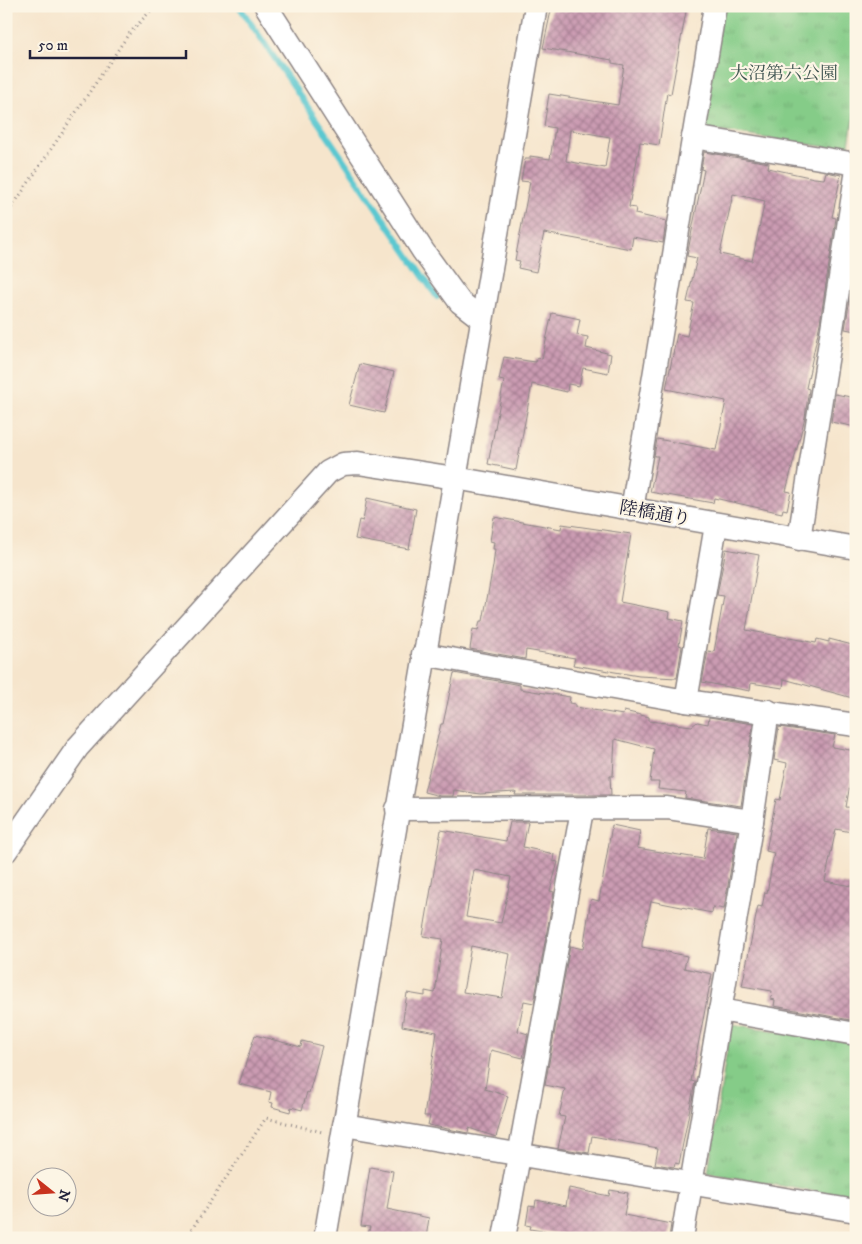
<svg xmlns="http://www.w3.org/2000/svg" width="862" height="1244" viewBox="0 0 862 1244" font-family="'IM FELL DW Pica','Noto Serif JP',serif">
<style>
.park{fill:url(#park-tufts);stroke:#547762}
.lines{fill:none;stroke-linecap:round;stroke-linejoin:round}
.stream{stroke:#5bc8d0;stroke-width:6}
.building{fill:url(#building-cross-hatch);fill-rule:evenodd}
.minor-casing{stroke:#8c8484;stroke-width:25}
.path{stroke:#8c8484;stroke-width:3;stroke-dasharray:1 4;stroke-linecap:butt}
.minor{stroke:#fff;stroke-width:22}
.labels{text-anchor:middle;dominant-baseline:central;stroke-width:4.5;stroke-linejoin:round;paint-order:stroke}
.park-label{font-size:18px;fill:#405552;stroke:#fcf5e5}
.street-label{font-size:18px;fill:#22223b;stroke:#fcf5e5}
</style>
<defs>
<pattern id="park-tufts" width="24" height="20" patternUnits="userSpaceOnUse" patternTransform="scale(1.25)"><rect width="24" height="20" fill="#85cc88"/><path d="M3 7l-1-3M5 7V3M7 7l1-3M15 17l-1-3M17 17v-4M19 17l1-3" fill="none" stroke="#73af76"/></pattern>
<pattern id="building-cross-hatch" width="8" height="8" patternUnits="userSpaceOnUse" patternTransform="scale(1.25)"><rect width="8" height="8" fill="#cb9bb2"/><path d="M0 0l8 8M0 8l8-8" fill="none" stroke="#a47e92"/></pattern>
</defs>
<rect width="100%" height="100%" fill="#fcf5e5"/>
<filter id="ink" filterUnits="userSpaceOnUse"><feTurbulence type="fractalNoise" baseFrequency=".02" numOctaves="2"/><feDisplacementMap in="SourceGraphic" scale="10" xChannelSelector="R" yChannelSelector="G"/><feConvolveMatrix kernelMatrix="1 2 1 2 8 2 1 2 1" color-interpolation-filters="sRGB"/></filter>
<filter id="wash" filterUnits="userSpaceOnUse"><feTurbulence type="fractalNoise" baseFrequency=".0096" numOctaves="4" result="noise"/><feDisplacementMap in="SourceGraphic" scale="20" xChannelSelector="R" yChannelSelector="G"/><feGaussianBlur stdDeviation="1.12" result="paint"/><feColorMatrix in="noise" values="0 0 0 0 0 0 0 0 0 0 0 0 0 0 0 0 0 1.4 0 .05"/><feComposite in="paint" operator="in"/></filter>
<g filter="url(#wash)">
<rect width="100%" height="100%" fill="#f6e5cc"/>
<g class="park">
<polygon points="723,6 856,6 856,103 848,150 703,129"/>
<polygon points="731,1024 856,1043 856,1177 852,1198 708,1173"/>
</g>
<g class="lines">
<polyline class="stream" points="239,6 437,297"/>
</g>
<g id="blocks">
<g class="building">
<path d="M552,6H687L671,94L667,93L659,145L640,142L629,207L636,208L635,214L666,221L663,243L633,237L631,249L544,233L536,272L518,268L520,261L515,260L530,182L521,181L525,159H530V156L550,159L555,128L544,126L549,94L618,105L624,65L612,63V60L543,48ZM570,130L610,137L605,168L566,161Z"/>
<path d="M704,152L769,163L768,168L814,178L824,179L826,172L841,175L832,217L836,218L820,323L806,388L809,389L805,417L786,491L791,492L787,510L783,509L782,513L714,498L713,503L650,492L658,456H654L657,439L716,450L726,401L666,389L677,334L687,336L694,303L687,302L697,258L687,256L704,170L701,169ZM733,194L765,201L752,261L720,254Z"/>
<polygon points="856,262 856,331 845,329"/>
<polygon points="552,313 580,319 577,335 588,337 586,348 611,354 608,373 583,368 579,386 568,384 567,392 532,384 516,470 488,464 504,381 499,380 504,357 528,361 536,362 537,358 542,359"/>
<polygon points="360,364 394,372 384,413 349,405"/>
<polygon points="835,394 856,398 856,427 831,422"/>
<polygon points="367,498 416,509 409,549 355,539 359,520 363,521"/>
<polygon points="494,517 561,529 562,524 631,534 620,602 670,612 669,618 683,621 679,645 682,646 677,678 639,676 573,665 575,658 526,650 525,659 470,649 473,629 478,630 480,621 483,621 493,566 495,549 493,549 494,542 490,541"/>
<polygon points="726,549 759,555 746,630 816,643 817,639 829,642 829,639 856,646 856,699 784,679 783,688 751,683 750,691 702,682 708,651 714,652 724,596 717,595"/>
<polygon points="454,673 520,685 520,689 570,697 569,703 575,704 575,707 623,715 624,711 649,717 649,721 692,726 697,722 708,724 709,717 753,724 741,806 685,798 686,792 658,789 659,782 650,782 654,749 615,739 613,776 610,776 611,795 515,795 516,792 480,794 454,790 453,796 440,796 424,792 441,724 443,724"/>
<polygon points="779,727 835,735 832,747 856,751 846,807 856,808 856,833 836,829 825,881 856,887 856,1021 774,1006 775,1000 771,999 772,991 742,986 758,906 762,907 765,892 767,893 774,853 766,851 776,799 780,800 787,763 774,760"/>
<path d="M510,822H528L523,847L554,854L553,861L558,862L550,891L554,892L534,1003L524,1001L518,1031L528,1034L523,1058L491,1050L485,1089L508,1096L496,1137L469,1128L468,1133L428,1125L430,1116H424L437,1032L402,1026L407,993L425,996V991L435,993L443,939L423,936L441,830L506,841ZM474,870L511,877L501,923L466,917ZM471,946L510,954L502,998L463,992Z"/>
<polygon points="612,825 640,831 637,848 703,859 708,828 737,832 724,909 713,907 712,913 651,901 642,943 642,947 687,956 684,968 712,974 691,1081 695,1082 691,1102 679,1164 675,1163 674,1167 655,1164 658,1148 592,1136 589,1153 558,1148 565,1117 559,1116 565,1089 545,1085 570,946 583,949 591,899 599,901"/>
<polygon points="255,1035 301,1047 302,1041 322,1046 309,1093 307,1092 302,1110 291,1107 290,1112 272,1107 273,1103 269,1102 271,1092 239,1084"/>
<polygon points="370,1167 393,1171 387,1209 429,1218 426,1238 367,1238 370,1227 361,1226"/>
<polygon points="569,1188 609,1196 610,1190 628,1193 624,1215 671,1224 669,1238 584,1238 530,1229 531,1226 526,1225 529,1206 535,1207 536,1200 566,1206"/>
</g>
</g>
</g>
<g filter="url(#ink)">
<use href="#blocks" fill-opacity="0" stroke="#8c8484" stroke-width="1"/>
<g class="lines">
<g class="minor-casing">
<g id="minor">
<polyline points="266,6 423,251 460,302 482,319"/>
<polyline points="693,137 856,164"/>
<polyline points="632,510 715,6"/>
<polyline points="799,539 856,176"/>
<polyline points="423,654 686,701 856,725"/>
<polyline points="686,701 716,525"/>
<polyline points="397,809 667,808 752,821"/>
<polyline points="6,851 78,747 328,472 343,464 358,463 455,478 856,548"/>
<polyline points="720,1010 856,1034"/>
<polyline points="344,1125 856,1211"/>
<polyline points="325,1238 536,6"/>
<polyline points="504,1238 582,810"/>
<polyline points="682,1238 752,821 768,711"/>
</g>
</g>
<g class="path">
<polyline points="6,216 128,35 155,6"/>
<polyline points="186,1238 266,1118 322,1132"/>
</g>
<use href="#minor" class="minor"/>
</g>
</g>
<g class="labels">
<g class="park-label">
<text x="784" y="74">大沼第六公園</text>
</g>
<g class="street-label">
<text transform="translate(655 514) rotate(10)">陸橋通り</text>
</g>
</g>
<rect width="862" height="1244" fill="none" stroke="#fcf5e5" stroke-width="25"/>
<g transform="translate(52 1192) rotate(107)"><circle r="24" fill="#fcf5e5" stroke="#a5a1a1"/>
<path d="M0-4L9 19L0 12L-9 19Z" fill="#c8321e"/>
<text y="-8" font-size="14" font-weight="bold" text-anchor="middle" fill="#22223b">N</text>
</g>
<path d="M30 50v8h156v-8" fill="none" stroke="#22223b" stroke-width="2.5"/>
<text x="38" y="50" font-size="15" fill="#22223b" stroke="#fcf5e5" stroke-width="4" paint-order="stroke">50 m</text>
</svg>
